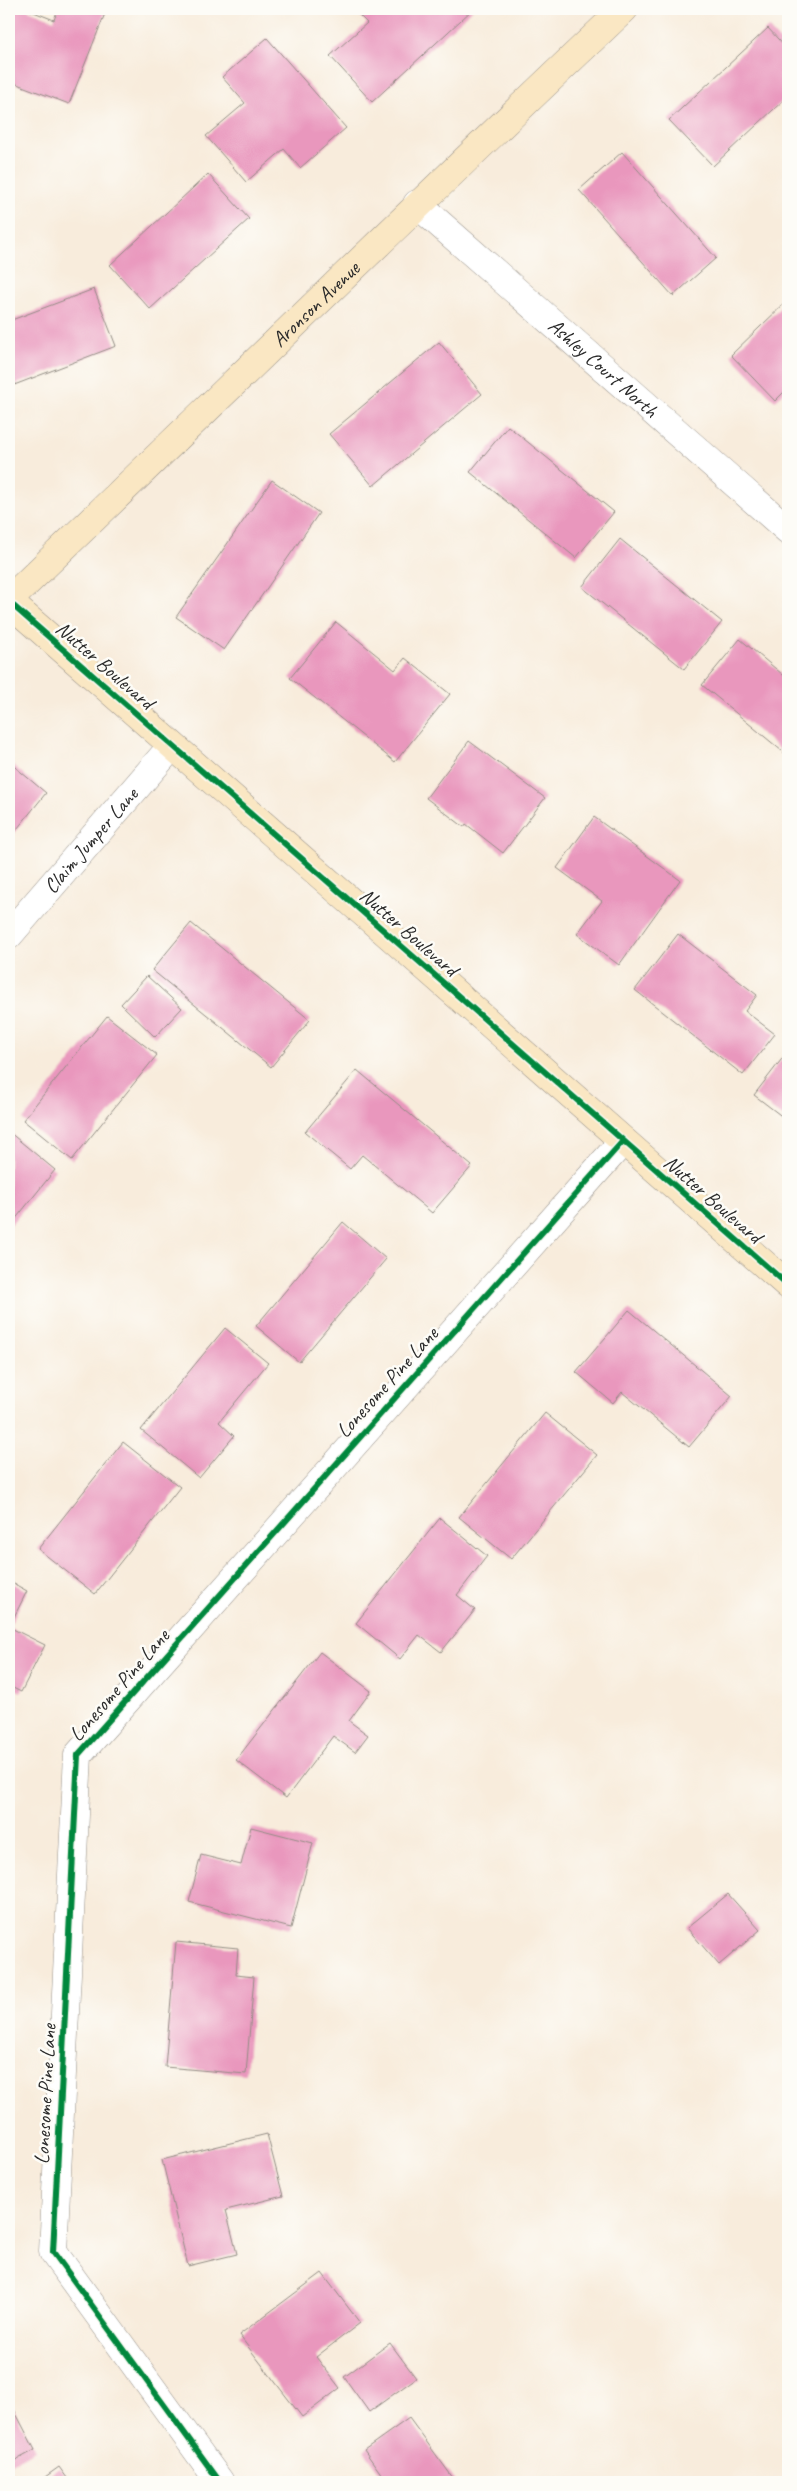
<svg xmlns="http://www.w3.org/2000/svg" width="797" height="2491" viewBox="0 0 797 2491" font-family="Caveat,sans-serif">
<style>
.building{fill:#e997bd}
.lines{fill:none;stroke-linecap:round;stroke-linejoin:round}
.street-casing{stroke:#928c84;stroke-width:29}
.secondary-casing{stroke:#928c84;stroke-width:29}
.street{stroke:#fff;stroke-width:28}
.secondary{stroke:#fae7c3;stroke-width:28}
.cycleway-casing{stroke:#fdfcf7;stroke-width:9}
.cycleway{stroke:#00873e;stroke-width:6}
.labels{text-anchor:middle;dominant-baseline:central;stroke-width:5;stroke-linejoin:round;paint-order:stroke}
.street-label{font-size:21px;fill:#2b2b2b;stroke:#fdfcf7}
</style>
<rect width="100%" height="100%" fill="#fdfcf7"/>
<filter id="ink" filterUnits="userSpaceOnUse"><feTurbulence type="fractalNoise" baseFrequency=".02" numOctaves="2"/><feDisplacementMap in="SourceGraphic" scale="10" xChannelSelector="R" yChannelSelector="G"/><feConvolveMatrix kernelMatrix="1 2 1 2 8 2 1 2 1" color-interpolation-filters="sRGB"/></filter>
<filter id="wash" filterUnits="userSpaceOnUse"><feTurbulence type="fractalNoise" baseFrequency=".0096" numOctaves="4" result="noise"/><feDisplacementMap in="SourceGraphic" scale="20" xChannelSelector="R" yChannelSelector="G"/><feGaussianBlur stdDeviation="1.12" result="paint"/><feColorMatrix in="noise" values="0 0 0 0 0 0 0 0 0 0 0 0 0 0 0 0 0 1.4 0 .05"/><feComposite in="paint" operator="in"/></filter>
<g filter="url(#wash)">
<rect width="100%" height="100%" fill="#f8ecdc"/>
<g id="blocks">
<g class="building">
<polygon points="9,9 26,9 54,20 58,9 101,9 106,11 69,104 9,81"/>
<polygon points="366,9 473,9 372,102 330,56 367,23 359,15"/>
<polygon points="768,28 788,50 788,96 713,166 669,120"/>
<polygon points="267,38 346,128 300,168 284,149 246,182 206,136 245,103 222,77"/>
<polygon points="622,152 716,258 673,296 579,190"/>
<polygon points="208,174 249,219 150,309 110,265"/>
<polygon points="94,289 116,346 9,387 9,321"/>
<polygon points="788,300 788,388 775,401 731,355"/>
<polygon points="439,342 482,394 373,486 329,434"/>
<polygon points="508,426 614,512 576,558 470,472"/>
<polygon points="272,480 319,513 224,650 176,617"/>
<polygon points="620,539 722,622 684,669 582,587"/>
<polygon points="336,622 395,670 405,658 450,694 395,762 290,678"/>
<polygon points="740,639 788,679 788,756 702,685"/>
<polygon points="469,741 545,798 503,853 466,824 464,827 426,798"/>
<polygon points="9,762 46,793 9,839"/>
<polygon points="594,817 680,880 619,965 577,934 602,901 557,868"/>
<polygon points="191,923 310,1020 271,1067 152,970"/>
<polygon points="678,934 757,995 745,1011 775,1034 743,1075 635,990"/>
<polygon points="147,976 182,1008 155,1037 121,1004"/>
<polygon points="107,1016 157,1055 72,1160 23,1120"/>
<polygon points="788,1051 788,1121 754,1095"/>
<polygon points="357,1070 472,1166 432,1213 362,1155 350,1169 305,1132"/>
<polygon points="9,1132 55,1170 9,1227"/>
<polygon points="343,1222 386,1259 299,1362 256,1326"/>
<polygon points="629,1310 732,1396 689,1447 622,1392 613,1403 576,1372"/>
<polygon points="225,1328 268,1363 219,1422 234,1436 199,1478 141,1430"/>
<polygon points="545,1413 597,1455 511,1559 459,1517"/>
<polygon points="123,1442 180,1487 95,1594 38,1549"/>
<polygon points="440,1518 487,1556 457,1595 475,1610 441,1652 419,1635 400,1659 356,1623"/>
<polygon points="9,1581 27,1591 9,1627 45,1645 21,1692 9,1686"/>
<polygon points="320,1652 371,1691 349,1721 368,1735 355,1752 333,1736 286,1798 236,1760"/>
<polygon points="251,1827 313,1843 291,1928 189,1902 201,1855 241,1865"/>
<polygon points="728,1894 760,1930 719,1965 687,1928"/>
<polygon points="176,1942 238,1948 236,1975 254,1977 246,2074 165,2067"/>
<polygon points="267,2134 283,2196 226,2210 237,2254 188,2266 162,2160"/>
<polygon points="322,2273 360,2323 316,2357 340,2388 302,2417 239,2335"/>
<polygon points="390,2343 416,2378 369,2412 344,2377"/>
<polygon points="9,2400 35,2450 9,2464"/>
<polygon points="409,2418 456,2482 387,2482 364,2450"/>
<polygon points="59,2467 70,2482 38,2482"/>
</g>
</g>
</g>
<g filter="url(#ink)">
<use href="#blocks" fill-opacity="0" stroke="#928c84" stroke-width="1"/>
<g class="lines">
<g class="street-casing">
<g id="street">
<path id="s1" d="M417,204L788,530"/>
<path id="s2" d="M9,935L172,746"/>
<polyline points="220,2482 53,2252 78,1755 623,1141"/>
</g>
</g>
<g class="secondary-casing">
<g id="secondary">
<path id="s3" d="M9,600C214,403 417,204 624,9"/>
<polyline points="9,602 788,1285"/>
</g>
</g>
<use href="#street" class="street"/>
<use href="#secondary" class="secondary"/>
<g class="cycleway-casing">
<g id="cycleway">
<polyline points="9,602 788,1285"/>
<polyline points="220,2482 53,2252 78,1755 623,1141"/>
</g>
</g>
<use href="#cycleway" class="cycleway"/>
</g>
</g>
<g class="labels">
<g class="street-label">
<text stroke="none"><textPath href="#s3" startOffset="426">Aronson Avenue</textPath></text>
<text stroke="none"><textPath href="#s1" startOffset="248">Ashley Court North</textPath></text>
<text transform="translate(105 665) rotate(41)">Nutter Boulevard</text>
<text stroke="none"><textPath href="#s2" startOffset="125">Claim Jumper Lane</textPath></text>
<text transform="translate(409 932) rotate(41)">Nutter Boulevard</text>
<text transform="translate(713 1199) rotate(41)">Nutter Boulevard</text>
<text transform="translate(387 1382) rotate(-48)">Lonesome Pine Lane</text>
<text transform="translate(119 1685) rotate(-49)">Lonesome Pine Lane</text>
<text transform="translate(45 2094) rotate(-87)">Lonesome Pine Lane</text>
</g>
</g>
<rect width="797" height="2491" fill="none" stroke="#fdfcf7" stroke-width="30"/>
</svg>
